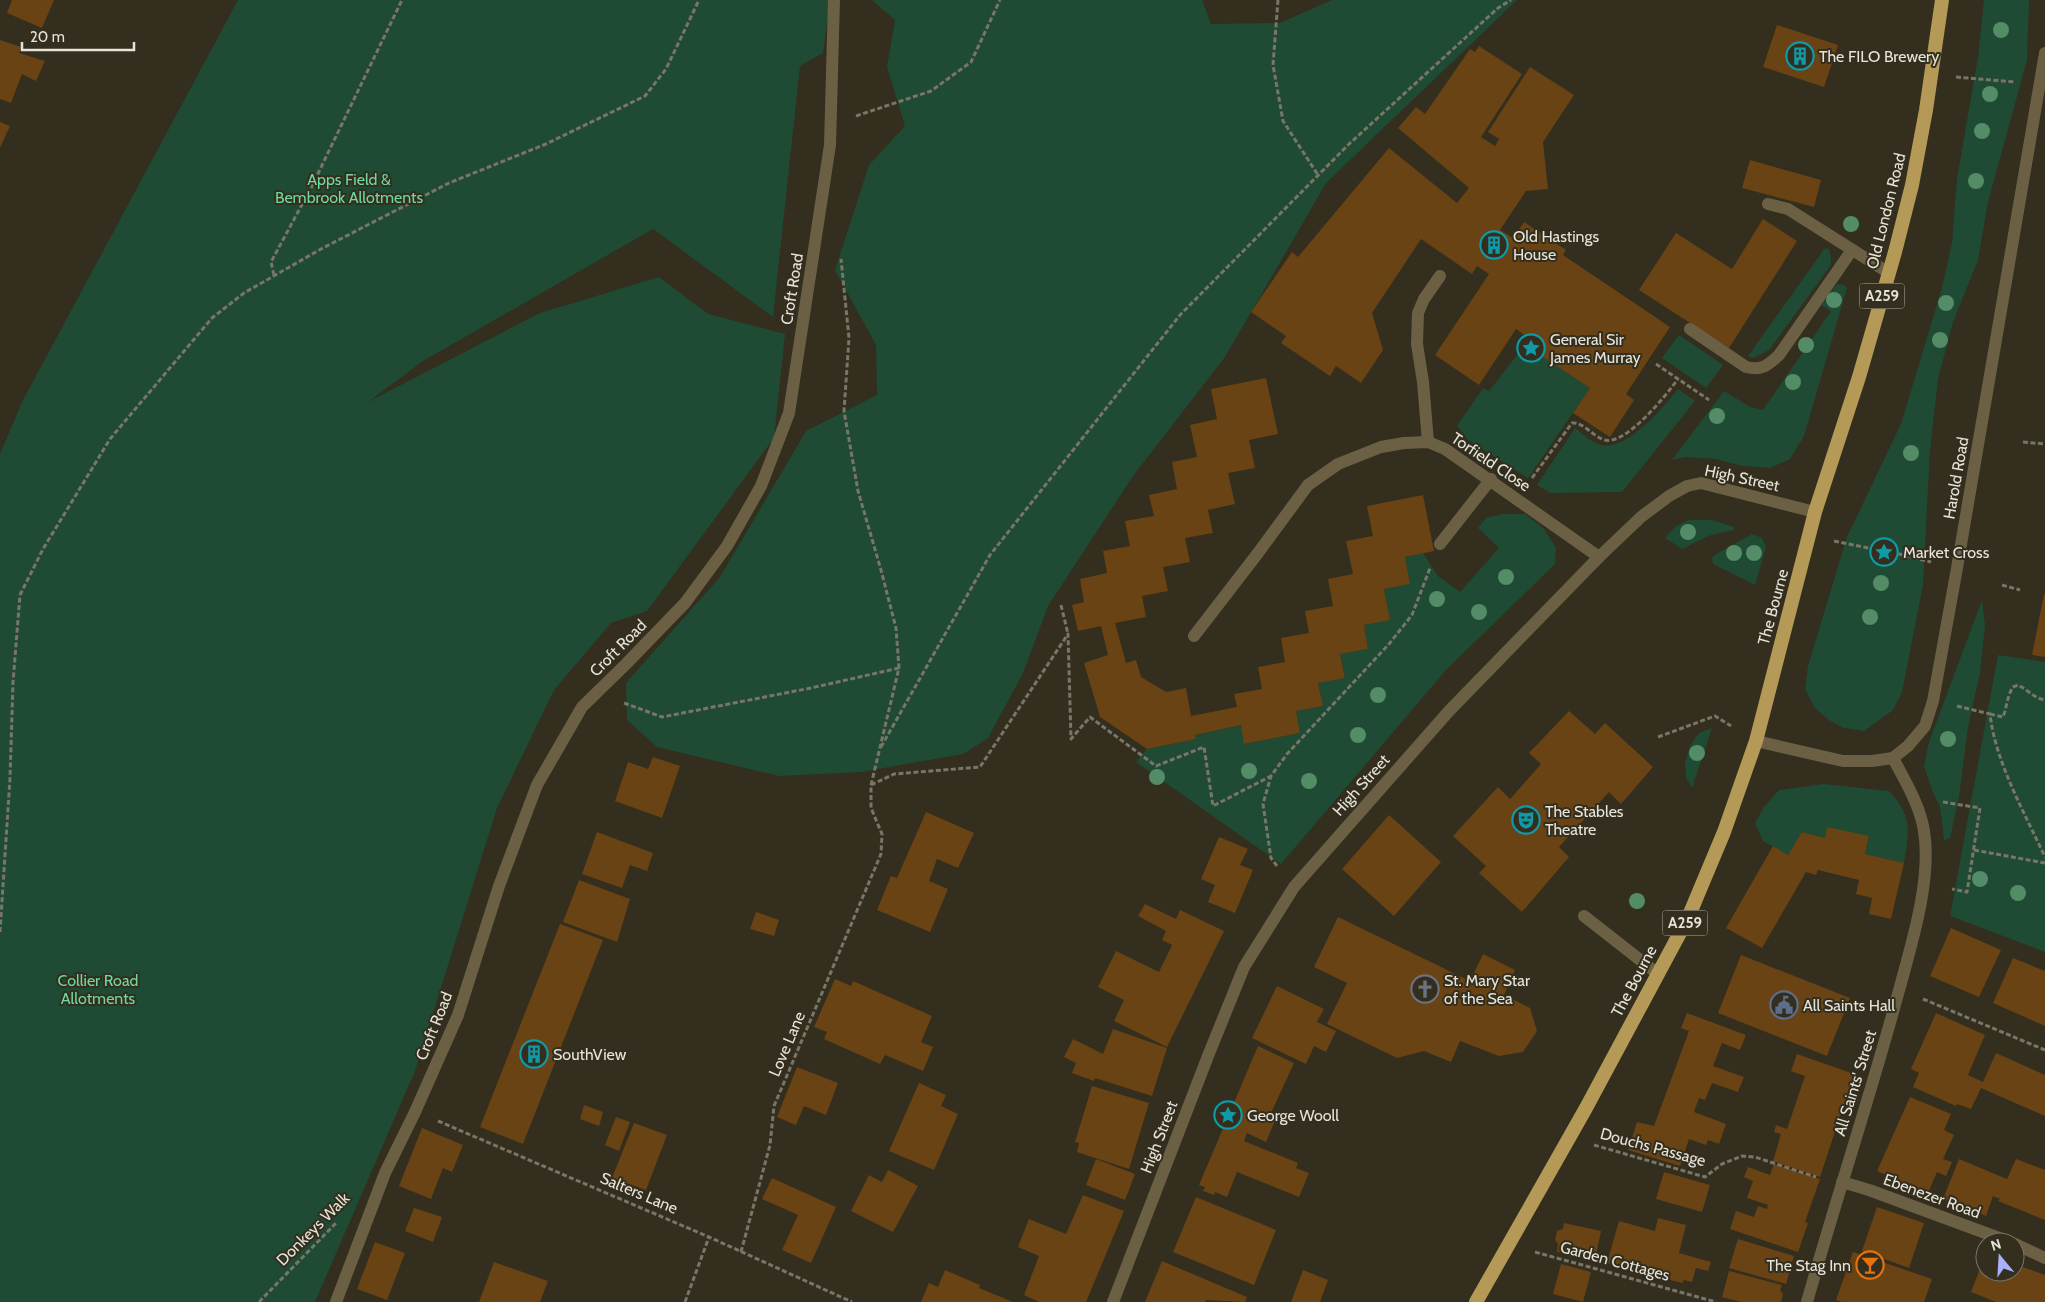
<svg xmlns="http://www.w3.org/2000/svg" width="2045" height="1302" viewBox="0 0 2045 1302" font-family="Cabin,sans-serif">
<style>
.green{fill:#1f4b34}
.building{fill:#694313}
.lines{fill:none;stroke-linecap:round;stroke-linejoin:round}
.path{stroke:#797567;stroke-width:3;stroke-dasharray:5 2.5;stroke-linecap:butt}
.service{stroke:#6b6043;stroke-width:12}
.minor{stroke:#6b6043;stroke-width:12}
.trunk{stroke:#b49a56;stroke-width:14}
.tree{fill:#538c66}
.labels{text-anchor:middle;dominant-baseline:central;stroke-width:4;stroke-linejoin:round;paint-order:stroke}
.shield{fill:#332e1e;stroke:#b0ada1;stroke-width:1}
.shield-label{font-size:15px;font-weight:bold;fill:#e6e3d9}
.poi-label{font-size:16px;fill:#e6e3d9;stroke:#332e1e;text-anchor:start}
.park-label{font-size:16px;fill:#6dd9a0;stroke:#332e1e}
.street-label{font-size:16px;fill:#e6e3d9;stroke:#332e1e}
</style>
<rect width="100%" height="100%" fill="#332e1e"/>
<g class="green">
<polygon points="238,0 830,0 823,53 800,66 773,317 653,229 423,361 368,402 540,313 659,277 708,314 785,334 774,438 647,611 611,623 554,690 497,808 415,1071 315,1302 0,1302 0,454 22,402"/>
<polygon points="872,0 1202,0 1211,24 1280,23 1332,0 1517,0 1326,183 1225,357 1133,476 1048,606 1023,673 988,738 963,754 861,772 779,776 657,747 627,720 626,683 720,577 806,431 877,395 876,345 835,270 869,165 905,126 887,67 895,20"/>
<polygon points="1984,0 2029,0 2027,60 1988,202 1978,260 1953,322 1938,379 1930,450 1923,585 1902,692 1893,710 1864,731 1844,728 1829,720 1815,708 1805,689 1808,666 1847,537 1901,424 1942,288 1952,243 1957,179 1978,57"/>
<polygon points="1825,248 1829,249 1831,256 1831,265 1769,350 1753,358 1748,356"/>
<polygon points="1837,284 1844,285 1847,288 1804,436 1790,459 1770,468 1743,466 1716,459 1686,457 1672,460 1724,391 1750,407 1763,410 1831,311 1821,305"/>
<polygon points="1679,335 1723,365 1706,388 1662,358"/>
<polygon points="1525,345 1590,388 1528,478 1468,440 1457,426 1483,388 1489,391"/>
<path d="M1678,389L1695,401L1622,492L1550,493L1537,485L1575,428C1582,433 1592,443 1601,445C1628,451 1663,407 1678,389Z"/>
<polygon points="1502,514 1525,514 1544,529 1556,548 1555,564 1446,670 1281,864 1136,762 1147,749 1196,739 1195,735 1241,725 1245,744 1300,733 1296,711 1323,706 1318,683 1345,677 1340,654 1368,649 1364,625 1390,620 1384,589 1410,584 1405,557 1423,553 1438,576 1460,592 1499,548 1478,528 1486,518"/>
<polygon points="1689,520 1712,520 1734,527 1734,530 1711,535 1682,549 1665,538 1676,526"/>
<polygon points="1752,534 1762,538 1766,547 1755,585 1713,564 1712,558 1716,554"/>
<polygon points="1982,600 1985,625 1980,673 1968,727 1959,797 1950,838 1944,840 1940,807 1932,790 1924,766 1929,742"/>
<polygon points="1998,655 2045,662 2045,952 1950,916"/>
<polygon points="1712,728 1692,788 1686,777 1685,763 1690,746 1699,733"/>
<path d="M1824,784L1889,791C1913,817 1909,830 1904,863L1865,854L1869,837L1827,828L1825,838L1802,832L1788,855L1763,841L1755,823L1764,807L1779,790Z"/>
</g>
<g class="building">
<polygon points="12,0 54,0 42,28 7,13"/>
<polygon points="1777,25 1838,45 1824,87 1763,67"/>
<polygon points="0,40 21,47 19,53 45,61 36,81 22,74 11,103 0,99"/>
<polygon points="1479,46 1522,74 1481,137 1495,146 1499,139 1488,132 1530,67 1574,95 1543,142 1548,189 1526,191 1500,230 1513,238 1524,222 1566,250 1563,255 1670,327 1626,394 1634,400 1610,437 1573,413 1590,388 1523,344 1527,337 1516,329 1479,385 1435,355 1489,274 1477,266 1472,274 1421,239 1372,313 1383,350 1361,383 1336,366 1330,376 1281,343 1286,336 1251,312 1292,252 1298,257 1389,148 1457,203 1469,188 1398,128 1416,107 1425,114 1470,49 1475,52"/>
<polygon points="0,122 10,126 0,148"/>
<polygon points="1750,160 1821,180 1814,207 1742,188"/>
<polygon points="1763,219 1797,241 1729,348 1639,290 1676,233 1732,269"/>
<polygon points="1266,378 1278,434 1249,440 1255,468 1228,473 1235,504 1208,510 1213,533 1185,538 1190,562 1163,567 1168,591 1142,596 1146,617 1115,623 1126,663 1136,660 1141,677 1166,692 1186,688 1191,716 1237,707 1234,694 1262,689 1258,667 1285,662 1281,638 1309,633 1305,611 1333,606 1328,579 1353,574 1346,541 1373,536 1367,506 1423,495 1434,551 1405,557 1410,584 1384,589 1390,620 1364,625 1368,649 1340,654 1345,678 1318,683 1323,706 1296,711 1300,733 1244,744 1241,725 1195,735 1196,739 1147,749 1100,717 1084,663 1108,655 1101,626 1078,631 1072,605 1084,602 1080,579 1107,573 1103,551 1130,546 1125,521 1154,516 1149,495 1177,489 1172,462 1197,457 1190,425 1217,419 1211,389"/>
<polygon points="2044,594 2045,594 2045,657 2032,655"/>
<polygon points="1569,711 1595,734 1605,723 1653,767 1621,804 1609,792 1559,847 1569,857 1522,912 1479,873 1486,866 1453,836 1498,787 1510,799 1541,764 1529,753"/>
<polygon points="653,757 680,766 662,818 615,801 628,762 648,769"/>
<polygon points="926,812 974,833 958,868 937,859 929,881 948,889 930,932 877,910 891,876 897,878"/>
<polygon points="1389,815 1441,862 1394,916 1342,869"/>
<polygon points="1827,827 1869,836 1865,854 1904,863 1891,919 1869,914 1872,898 1856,894 1859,880 1818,870 1816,875 1806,872 1762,948 1726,928 1773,846 1788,855 1802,832 1825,838"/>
<polygon points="597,832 653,853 647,871 630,865 622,888 582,874"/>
<polygon points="1219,837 1248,849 1240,865 1253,870 1235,913 1208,902 1215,885 1201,879"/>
<polygon points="579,880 630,899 617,942 563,922"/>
<polygon points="1145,904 1176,919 1180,910 1224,931 1167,1047 1114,1021 1124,1000 1098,987 1116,951 1159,972 1172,945 1162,940 1166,931 1138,916"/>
<polygon points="756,912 779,920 774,936 750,929"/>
<polygon points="1338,917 1470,981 1483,954 1515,970 1504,995 1530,1008 1537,1031 1523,1052 1499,1056 1460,1041 1451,1062 1424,1051 1397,1058 1327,1024 1347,983 1314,967"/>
<polygon points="560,924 603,940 523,1144 480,1127"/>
<polygon points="1951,928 2001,950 1979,997 1930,976"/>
<polygon points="1741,955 1850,998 1827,1056 1718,1013"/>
<polygon points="2013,958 2045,971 2045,1026 1993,1003"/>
<polygon points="835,979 851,986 853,981 932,1016 921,1042 933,1047 923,1071 885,1055 880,1064 824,1039 827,1032 814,1027"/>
<polygon points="1277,986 1324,1009 1317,1022 1336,1031 1326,1052 1314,1046 1306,1064 1252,1038"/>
<polygon points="1687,1013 1746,1035 1740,1050 1722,1043 1713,1066 1744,1077 1738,1092 1712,1083 1705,1100 1699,1098 1694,1112 1726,1124 1719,1144 1708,1140 1706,1145 1689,1139 1680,1166 1628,1150 1637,1122 1654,1126 1689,1031 1681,1028"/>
<polygon points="1936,1013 1985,1035 1968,1075 1983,1082 1996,1053 2045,1075 2045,1116 1981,1088 1971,1109 1957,1104 1956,1106 1913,1087 1919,1073 1911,1069"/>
<polygon points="1113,1029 1167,1048 1152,1096 1095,1078 1094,1081 1072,1073 1076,1063 1064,1057 1073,1039 1103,1054"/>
<polygon points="1258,1046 1294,1063 1271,1113 1277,1116 1266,1142 1247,1133 1244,1141 1298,1163 1296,1168 1309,1173 1299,1197 1237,1172 1227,1197 1215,1192 1214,1195 1203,1191 1205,1187 1199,1185"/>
<polygon points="1797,1054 1854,1074 1820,1177 1773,1161 1781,1134 1774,1132 1776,1125 1787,1129 1805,1076 1791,1071"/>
<polygon points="797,1067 838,1083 826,1115 804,1106 796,1125 777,1117"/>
<polygon points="919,1083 946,1095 941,1106 958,1114 934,1170 889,1151"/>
<polygon points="1092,1086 1149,1103 1129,1169 1077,1152 1079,1143 1075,1142"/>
<polygon points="1910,1097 1951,1114 1944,1130 1954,1135 1943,1159 1952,1162 1946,1176 1937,1172 1928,1193 1877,1171"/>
<polygon points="584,1105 603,1112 599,1126 580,1119"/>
<polygon points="616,1117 630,1122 619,1151 605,1145"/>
<polygon points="634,1123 667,1135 646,1190 612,1178"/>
<polygon points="422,1128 463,1145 452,1172 443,1168 431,1199 399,1186"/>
<polygon points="1096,1159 1135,1174 1125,1200 1086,1185"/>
<polygon points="1959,1159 2007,1179 2016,1159 2045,1170 2045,1220 1998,1201 2000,1199 1993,1196 1986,1216 1943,1199"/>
<polygon points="1774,1164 1820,1179 1805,1222 1808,1223 1798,1252 1730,1229 1736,1211 1754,1217 1758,1206 1767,1209 1768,1205 1747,1198 1753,1181 1744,1177 1748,1167 1770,1175"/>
<polygon points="888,1170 918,1186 893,1232 851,1211 869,1175 882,1182"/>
<polygon points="1664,1172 1710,1185 1702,1212 1656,1199"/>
<polygon points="772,1178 836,1207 811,1263 782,1250 798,1215 762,1199"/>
<polygon points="1083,1195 1124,1211 1086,1302 1039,1302 1024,1295 1039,1256 1018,1247 1029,1219 1066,1234"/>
<polygon points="1196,1197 1276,1230 1254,1285 1173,1252"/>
<polygon points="1877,1207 1924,1223 1909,1268 1862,1251"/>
<polygon points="414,1208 442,1217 433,1242 405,1231"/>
<polygon points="1658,1218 1686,1225 1679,1253 1711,1262 1708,1271 1696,1268 1692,1282 1684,1280 1682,1283 1607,1263 1619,1221 1655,1231"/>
<polygon points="1564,1223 1601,1231 1595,1260 1557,1252 1558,1244 1555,1240 1557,1231 1563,1229"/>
<polygon points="1738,1239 1794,1256 1786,1284 1729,1268"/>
<polygon points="375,1242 405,1253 387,1300 357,1289"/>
<polygon points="1853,1252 1932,1279 1924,1302 1842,1302 1836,1300"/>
<polygon points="1985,1256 1985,1272 2015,1272 2015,1264 2045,1275 2045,1302 1996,1302 1971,1292"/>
<polygon points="1162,1261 1247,1297 1245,1302 1206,1300 1205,1302 1145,1302"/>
<polygon points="494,1262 548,1281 540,1302 479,1302"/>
<polygon points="1561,1264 1591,1272 1583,1302 1553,1294"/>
<polygon points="945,1270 980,1285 979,1288 1013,1302 921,1302 929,1283 938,1287"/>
<polygon points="1303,1270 1328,1280 1320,1302 1291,1302"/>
<polygon points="1729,1271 1782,1285 1780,1290 1783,1294 1781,1302 1741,1302 1722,1297"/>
</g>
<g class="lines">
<g class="path">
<polyline points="1278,0 1273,65 1283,121 1318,175"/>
<polyline points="1956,77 2015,82"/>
<polyline points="856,116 931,91 971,62 1000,0"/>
<polyline points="274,275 271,262 312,186 402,0"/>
<polyline points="1656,364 1709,400"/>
<polyline points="2023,442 2045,444"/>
<path d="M1532,478L1572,423C1583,422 1592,435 1602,439C1623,450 1667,394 1678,379"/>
<polyline points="1834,541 1878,550"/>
<circle cx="1884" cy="551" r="7"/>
<polyline points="1891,552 1931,562"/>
<polyline points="2002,585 2020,590"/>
<polyline points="1061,605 1068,634"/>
<polyline points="624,703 662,717 811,688 899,668"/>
<path d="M1957,706L1990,714C1995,761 2025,814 2045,857"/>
<path d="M1990,714L2003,717C2007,707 2007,696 2013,687L2018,685C2028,690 2034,698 2045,700"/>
<polyline points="1658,737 1715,716 1731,726"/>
<polyline points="881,747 990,555 1180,315 1348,145 1498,8 1511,0"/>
<polyline points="871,785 894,774 980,767 1068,634 1071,739 1090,717 1156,766 1204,747 1213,806 1271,776"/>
<polyline points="1943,802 1980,808 1967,892 1952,889"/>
<polyline points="1974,850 2045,863"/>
<polyline points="1277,866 1271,858 1263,804 1271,776 1287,754 1389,644 1412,615 1430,568"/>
<polyline points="0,932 10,778 13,682 20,595 43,549 110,439 212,318 244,293 321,249 449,183 546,144 645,96 666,69 699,0"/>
<polyline points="1923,999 2045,1050"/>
<polyline points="438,1121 709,1237 852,1302"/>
<polyline points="1594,1145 1705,1177 1722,1164 1742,1156 1755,1157 1816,1177"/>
<polyline points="741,1252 770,1145 774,1106 881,854 882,834 871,808 871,785 899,668 896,628 881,570 858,491 844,411 849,338 841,259"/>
<polyline points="1535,1252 1716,1302"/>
<polyline points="259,1302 337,1222"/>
<polyline points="685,1302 709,1237"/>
</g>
<g class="service">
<polyline points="1768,204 1788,209 1889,273"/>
<path d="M1690,329L1746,367C1762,371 1768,365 1779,355L1852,250"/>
<polyline points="1428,442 1423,382 1417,344 1418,313 1424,299 1440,276"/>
<polyline points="1440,544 1491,479"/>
<polyline points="1584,916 1658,974"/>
</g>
<g class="minor">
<polyline points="1194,636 1258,553 1308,485 1338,464 1381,447 1404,443 1428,442 1445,449 1599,557"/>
<polyline points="1756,741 1843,761 1872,761 1893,758 1908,746 1925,726 1933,701 1957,568 2045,53"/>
<polyline points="1842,1182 1869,1190 2010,1242"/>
<polyline points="2015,1244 2045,1258"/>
<polyline points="336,1302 385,1173 415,1112 458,1015 499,886 537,785 582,707 626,664 685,603 727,546 761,486 789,413 830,145 834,0"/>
<polyline points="1113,1302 1208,1056 1244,967 1294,887 1449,711 1599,557 1641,517 1669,496 1687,486 1701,483 1815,512"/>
<path d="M1807,1302C1836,1199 1870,1097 1898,994C1911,946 1932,880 1924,831C1920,805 1905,781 1893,758"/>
</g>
<polyline class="trunk" points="1476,1302 1586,1108 1688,918 1724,832 1756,741 1815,512 1859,377 1895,252 1912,185 1926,110 1942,0"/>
</g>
<g class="tree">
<circle cx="2001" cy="30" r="8"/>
<circle cx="1990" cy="94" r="8"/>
<circle cx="1982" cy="131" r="8"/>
<circle cx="1976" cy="181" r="8"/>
<circle cx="1851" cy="224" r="8"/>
<circle cx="1834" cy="300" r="8"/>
<circle cx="1946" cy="303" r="8"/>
<circle cx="1940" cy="340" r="8"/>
<circle cx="1806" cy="345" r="8"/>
<circle cx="1793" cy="382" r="8"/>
<circle cx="1717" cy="416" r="8"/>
<circle cx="1911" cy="453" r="8"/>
<circle cx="1688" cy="532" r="8"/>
<circle cx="1734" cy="553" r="8"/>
<circle cx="1754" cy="553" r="8"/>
<circle cx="1506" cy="577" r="8"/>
<circle cx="1881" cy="583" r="8"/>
<circle cx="1437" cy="599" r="8"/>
<circle cx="1479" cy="612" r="8"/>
<circle cx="1870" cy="617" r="8"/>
<circle cx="1378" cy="695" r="8"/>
<circle cx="1358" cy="735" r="8"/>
<circle cx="1948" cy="739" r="8"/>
<circle cx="1697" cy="753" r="8"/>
<circle cx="1249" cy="771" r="8"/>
<circle cx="1157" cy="777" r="8"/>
<circle cx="1309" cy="781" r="8"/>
<circle cx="1980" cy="879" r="8"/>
<circle cx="2018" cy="893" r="8"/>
<circle cx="1637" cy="901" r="8"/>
</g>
<defs>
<g id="building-ring" transform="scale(1.4375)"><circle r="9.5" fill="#332e1e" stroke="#0f9aa8" stroke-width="1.5"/><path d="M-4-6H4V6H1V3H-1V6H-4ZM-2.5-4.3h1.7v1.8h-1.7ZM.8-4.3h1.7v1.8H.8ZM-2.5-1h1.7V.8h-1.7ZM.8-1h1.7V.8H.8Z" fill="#0f9aa8"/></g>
<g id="sight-ring" transform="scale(1.4375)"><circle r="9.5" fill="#332e1e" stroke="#0f9aa8" stroke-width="1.5"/><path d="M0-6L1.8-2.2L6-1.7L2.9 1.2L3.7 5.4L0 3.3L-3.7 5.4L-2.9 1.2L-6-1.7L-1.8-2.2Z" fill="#0f9aa8"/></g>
<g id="theatre-ring" transform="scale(1.4375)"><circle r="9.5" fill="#332e1e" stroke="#0f9aa8" stroke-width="1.5"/><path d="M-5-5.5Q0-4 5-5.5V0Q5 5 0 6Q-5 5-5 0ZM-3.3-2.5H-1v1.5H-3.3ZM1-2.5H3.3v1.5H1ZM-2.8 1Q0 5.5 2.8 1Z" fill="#0f9aa8"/></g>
<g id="church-ring" transform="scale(1.4375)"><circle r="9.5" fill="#332e1e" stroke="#6b7280" stroke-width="1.5"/><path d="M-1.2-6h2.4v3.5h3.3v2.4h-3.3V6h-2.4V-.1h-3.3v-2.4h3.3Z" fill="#6b7280"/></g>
<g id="civic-ring" transform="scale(1.4375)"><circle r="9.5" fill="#332e1e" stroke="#5c6f8a" stroke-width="1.5"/><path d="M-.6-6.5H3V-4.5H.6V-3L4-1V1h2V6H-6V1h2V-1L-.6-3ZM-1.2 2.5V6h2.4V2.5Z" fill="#5c6f8a"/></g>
<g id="bar-ring" transform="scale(1.4375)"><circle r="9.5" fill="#332e1e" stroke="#e8710a" stroke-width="1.5"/><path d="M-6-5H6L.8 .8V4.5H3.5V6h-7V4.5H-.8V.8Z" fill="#e8710a"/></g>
</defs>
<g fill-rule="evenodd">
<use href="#building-ring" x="1800" y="56"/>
<use href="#building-ring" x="1494" y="245"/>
<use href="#sight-ring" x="1531" y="348"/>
<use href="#sight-ring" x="1884" y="552"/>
<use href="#theatre-ring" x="1526" y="820"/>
<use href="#church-ring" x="1425" y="989"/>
<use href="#civic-ring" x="1784" y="1005"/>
<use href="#building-ring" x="534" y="1054"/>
<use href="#sight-ring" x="1228" y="1115"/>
<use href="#bar-ring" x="1870" y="1265"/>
</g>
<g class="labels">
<g class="shield">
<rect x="1859.5" y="283.5" width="45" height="25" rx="4"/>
<rect x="1662.5" y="910.5" width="45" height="25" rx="4"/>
</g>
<g class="shield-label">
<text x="1882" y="296">A259</text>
<text x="1685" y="923">A259</text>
</g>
<g class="poi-label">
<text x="1819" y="56">The FILO Brewery</text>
<text x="1513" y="236">Old Hastings<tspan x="1513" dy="18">House</tspan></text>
<text x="1550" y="339">General Sir<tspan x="1550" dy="18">James Murray</tspan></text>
<text x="1903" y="552">Market Cross</text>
<text x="1545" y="811">The Stables<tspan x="1545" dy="18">Theatre</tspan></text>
<text x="1444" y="980">St. Mary Star<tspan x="1444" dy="18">of the Sea</tspan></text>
<text x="1803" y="1005">All Saints Hall</text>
<text x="553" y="1054">SouthView</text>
<text x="1247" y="1115">George Wooll</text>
<text x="1851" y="1265" text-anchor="end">The Stag Inn</text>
</g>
<g class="park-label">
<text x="349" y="179">Apps Field &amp;<tspan x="349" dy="18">Bembrook Allotments</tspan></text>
<text x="98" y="980">Collier Road<tspan x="98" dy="18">Allotments</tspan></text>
</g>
<g class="street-label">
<text transform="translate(1886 211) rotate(-76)">Old London Road</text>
<text transform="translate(792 289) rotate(-81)">Croft Road</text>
<text transform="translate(1491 462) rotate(34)">Torfield Close</text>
<text transform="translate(1742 478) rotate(12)">High Street</text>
<text transform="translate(1956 478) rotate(-80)">Harold Road</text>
<text transform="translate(1773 607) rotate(-75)">The Bourne</text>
<text transform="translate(618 648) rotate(-45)">Croft Road</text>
<text transform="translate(1361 785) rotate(-48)">High Street</text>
<text transform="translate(1634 981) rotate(-62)">The Bourne</text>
<text transform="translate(434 1026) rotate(-68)">Croft Road</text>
<text transform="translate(787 1044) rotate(-67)">Love Lane</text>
<text transform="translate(1855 1083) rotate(-73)">All Saints' Street</text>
<text transform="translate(1159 1137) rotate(-69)">High Street</text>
<text transform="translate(1653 1147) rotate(15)">Douchs Passage</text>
<text transform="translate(639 1193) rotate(23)">Salters Lane</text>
<text transform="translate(1932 1196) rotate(20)">Ebenezer Road</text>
<text transform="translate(313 1229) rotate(-45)">Donkeys Walk</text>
<text transform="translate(1615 1261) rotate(15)">Garden Cottages</text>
</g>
</g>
<g transform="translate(2000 1257) rotate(342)"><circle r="24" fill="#332e1e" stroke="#7b7669"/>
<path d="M0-4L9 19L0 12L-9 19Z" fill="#a9b0fc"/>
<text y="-8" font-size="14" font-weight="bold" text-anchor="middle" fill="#e6e3d9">N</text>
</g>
<path d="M22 42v8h112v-8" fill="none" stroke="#e6e3d9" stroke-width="2.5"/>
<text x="30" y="42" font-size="15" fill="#e6e3d9" stroke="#332e1e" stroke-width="4" paint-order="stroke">20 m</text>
</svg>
